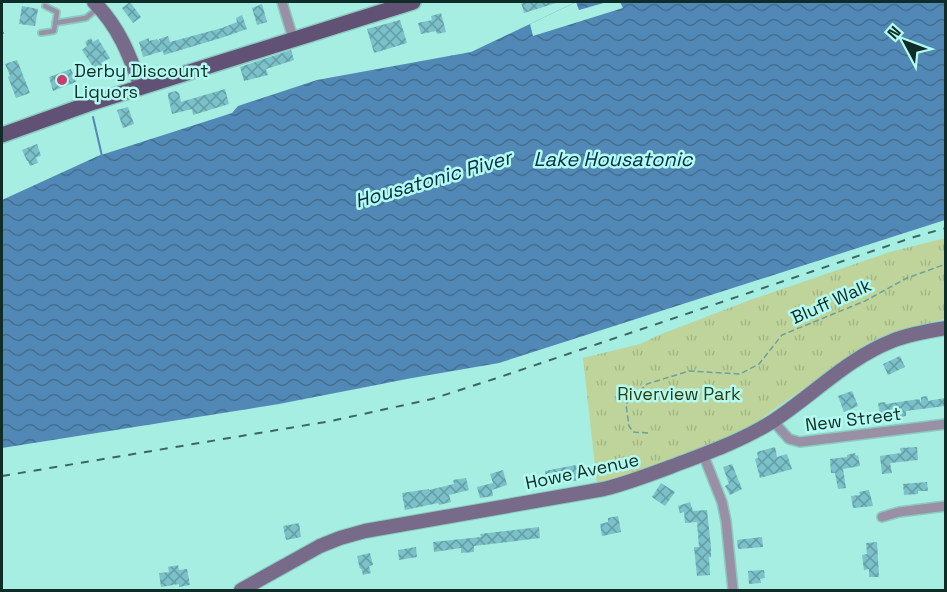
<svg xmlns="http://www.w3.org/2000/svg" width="947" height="592" viewBox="0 0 947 592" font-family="'Space Grotesk',sans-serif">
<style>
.park{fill:url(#park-tufts)}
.water{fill:url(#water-waves)}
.pier{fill:#a6ede2}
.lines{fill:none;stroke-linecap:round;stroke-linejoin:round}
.stream{stroke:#5288b5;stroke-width:2}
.building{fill:url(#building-cross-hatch)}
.lane-casing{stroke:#8bcac1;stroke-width:8}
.street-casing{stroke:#8bcac1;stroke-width:12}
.secondary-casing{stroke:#8bcac1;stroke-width:16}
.primary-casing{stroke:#8bcac1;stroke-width:18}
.path{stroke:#6ba29a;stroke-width:1.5;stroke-dasharray:6 3;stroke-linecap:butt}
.lane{stroke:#9990a5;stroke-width:4.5}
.street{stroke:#9990a5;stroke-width:9}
.secondary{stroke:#786b89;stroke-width:14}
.primary{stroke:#615175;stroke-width:15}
.rail{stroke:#3d6660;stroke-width:2;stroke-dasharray:8 8;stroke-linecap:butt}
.poi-dot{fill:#c93c6b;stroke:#b3faf0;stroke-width:2}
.labels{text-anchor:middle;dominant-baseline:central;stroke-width:5;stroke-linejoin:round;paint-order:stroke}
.poi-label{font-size:18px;fill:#0f2c28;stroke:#b3faf0;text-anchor:start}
.street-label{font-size:18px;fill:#0f2c28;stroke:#b3faf0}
.park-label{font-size:18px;fill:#2f3d0e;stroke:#b3faf0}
.water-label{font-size:20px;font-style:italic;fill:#002d4b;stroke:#b3faf0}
</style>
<defs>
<pattern id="park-tufts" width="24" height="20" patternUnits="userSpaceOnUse" patternTransform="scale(1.5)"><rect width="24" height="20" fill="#bfd49b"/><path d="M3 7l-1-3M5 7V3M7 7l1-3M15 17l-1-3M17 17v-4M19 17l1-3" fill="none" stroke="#a3b686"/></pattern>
<pattern id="water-waves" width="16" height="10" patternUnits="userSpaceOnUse" patternTransform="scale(1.5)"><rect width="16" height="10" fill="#5288b5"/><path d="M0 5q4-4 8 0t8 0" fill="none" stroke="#426f93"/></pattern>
<pattern id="building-cross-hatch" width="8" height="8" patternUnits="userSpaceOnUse" patternTransform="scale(1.5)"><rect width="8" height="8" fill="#7bc1c9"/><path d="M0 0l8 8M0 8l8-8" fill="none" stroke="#639da3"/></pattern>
</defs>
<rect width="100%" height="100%" fill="#a6ede2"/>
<polygon class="park" points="945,238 945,319 896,331 868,343 751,426 700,451 624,478 597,484 583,358 640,344 659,335 750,300 890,252"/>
<polygon class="water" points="576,2 945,2 945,220 499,363 412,378 279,404 2,448 2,200 98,156 232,113 238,106 317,80 471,52"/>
<polygon class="pier" points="576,2 579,10 607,2 620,2 623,8 533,36 530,24"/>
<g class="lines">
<g class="stream">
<polyline points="2,32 3,33"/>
<polyline points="93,117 102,156"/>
</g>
</g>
<g class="building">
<polygon points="130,2 141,17 133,23 122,8"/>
<polygon points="521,2 556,2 556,3 524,13"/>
<polygon points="262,4 267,22 257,25 252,8"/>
<polygon points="22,6 38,9 35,26 19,24"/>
<polygon points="441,13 446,32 437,34 436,31 421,34 418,23 432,20 431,16"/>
<polygon points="242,15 247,29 224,37 164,55 163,51 143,57 139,42 149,38 149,41 157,39 160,42 159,39 168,36 170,42 222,28 237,22 236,18"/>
<polygon points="400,20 407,43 374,53 367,29"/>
<polygon points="91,38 93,42 98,39 110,58 101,63 106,71 99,76 82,50 87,46 85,42"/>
<polygon points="291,50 294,60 266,69 268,75 244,81 240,67"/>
<polygon points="17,60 30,93 16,98 8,77 10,76 5,64"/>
<polygon points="71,69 76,82 53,91 49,77"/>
<polygon points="225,89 229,104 193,115 192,109 172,114 168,96 168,93 176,91 179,93 181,102"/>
<polygon points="128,107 134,124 123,128 117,110"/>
<polygon points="37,144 41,156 36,157 38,163 30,166 28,161 27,161 22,150"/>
<polygon points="900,356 905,367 888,375 883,364"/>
<polygon points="852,391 858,406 844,412 838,396"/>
<polygon points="927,396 928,401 945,398 945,406 906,411 906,416 876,421 875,414 880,414 878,403 885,402 886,404 919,399 921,403 921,397"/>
<polygon points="775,447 777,457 787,454 792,469 760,478 755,459 758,458 757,452"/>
<polygon points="917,447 918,460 890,463 892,473 882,474 880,456 901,453 900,448"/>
<polygon points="855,453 856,456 858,455 860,466 843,469 846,488 838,489 835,473 831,473 830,459 847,457 847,455"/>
<polygon points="732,464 742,489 730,495 725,486 729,484 723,467"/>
<polygon points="576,465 579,480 547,486 545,471"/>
<polygon points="503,470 507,485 492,490 493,496 480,498 477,487 493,483 490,474"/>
<polygon points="466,478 469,490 449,495 451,502 439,505 438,503 405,510 402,493 429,489 429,490 454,484 453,480"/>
<polygon points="927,482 928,491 918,491 918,494 904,495 903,484"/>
<polygon points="661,483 675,492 665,506 652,497"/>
<polygon points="869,490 873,506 853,508 851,496 860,495 859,492"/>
<polygon points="690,502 693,511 707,510 711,547 711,557 709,557 710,575 697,576 694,547 699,547 697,522 685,523 684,512 680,513 678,506"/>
<polygon points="618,516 621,532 602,536 600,524 608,522 608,518"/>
<polygon points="299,523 301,537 286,540 283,526"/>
<polygon points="539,527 540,538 474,546 474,552 461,553 461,548 434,552 433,542 481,537 480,534"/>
<polygon points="762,537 763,547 738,549 737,540"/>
<polygon points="877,542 879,577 869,577 869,569 864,570 862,555 867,554 866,543"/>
<polygon points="416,547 417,557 399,560 398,550"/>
<polygon points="370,553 373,565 369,566 371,573 363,575 361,568 360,569 357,556"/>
<polygon points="178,565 179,570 187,569 190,585 179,587 179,584 161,587 159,573 169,572 168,567"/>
<polygon points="764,570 765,578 760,579 761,583 749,584 748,571"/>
</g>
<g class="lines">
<g class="lane-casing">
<g id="lane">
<polyline points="55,23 86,18 97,9"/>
<polyline points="41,33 54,31 57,12 45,6"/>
</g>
</g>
<g class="street-casing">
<g id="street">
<polyline points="282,2 293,38"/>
<polyline points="773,421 789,439 800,442 946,424"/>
<polyline points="703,454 722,502 726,521 733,590"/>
<polyline points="882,517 899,512 946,506"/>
</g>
</g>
<g class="secondary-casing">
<g id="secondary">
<path d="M94,2C119,27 129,54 141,87"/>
<path d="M241,590L320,546L340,538L365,531L604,489C632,482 659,471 686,461C715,450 744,439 770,423C811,397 846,359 892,341C909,334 927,331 946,328"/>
</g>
</g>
<g class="primary-casing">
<polyline id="primary" points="2,135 94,102 413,2"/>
</g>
<polyline class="path" points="648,433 633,432 629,426 626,404 647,384 689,371 740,374 759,364 782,335 865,301 907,278 946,264"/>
<use href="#lane" class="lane"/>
<use href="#street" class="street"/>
<use href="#secondary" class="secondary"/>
<use href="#primary" class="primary"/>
<polyline class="rail" points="2,476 331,421 432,399 494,379 914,237 946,228"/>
</g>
<circle class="poi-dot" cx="62" cy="80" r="6"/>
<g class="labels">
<g class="poi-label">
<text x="74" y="70">Derby Discount<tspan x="74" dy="21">Liquors</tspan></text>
</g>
<g class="street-label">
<text transform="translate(831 301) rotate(-24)">Bluff Walk</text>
<text transform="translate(853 419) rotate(-7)">New Street</text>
<text transform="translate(582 471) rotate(-12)">Howe Avenue</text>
</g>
<g class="park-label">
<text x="679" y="393">Riverview Park</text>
</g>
<g class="water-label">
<text x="613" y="159">Lake Housatonic</text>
<text transform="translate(433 179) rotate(-16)">Housatonic River</text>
</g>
</g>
<rect width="947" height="592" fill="none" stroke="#0f2c28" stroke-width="6"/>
<g transform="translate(905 42) rotate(311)" stroke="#b3faf0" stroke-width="4.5" paint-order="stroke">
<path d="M0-4.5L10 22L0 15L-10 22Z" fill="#0f2c28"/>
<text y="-9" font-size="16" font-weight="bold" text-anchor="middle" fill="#0f2c28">N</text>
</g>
</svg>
